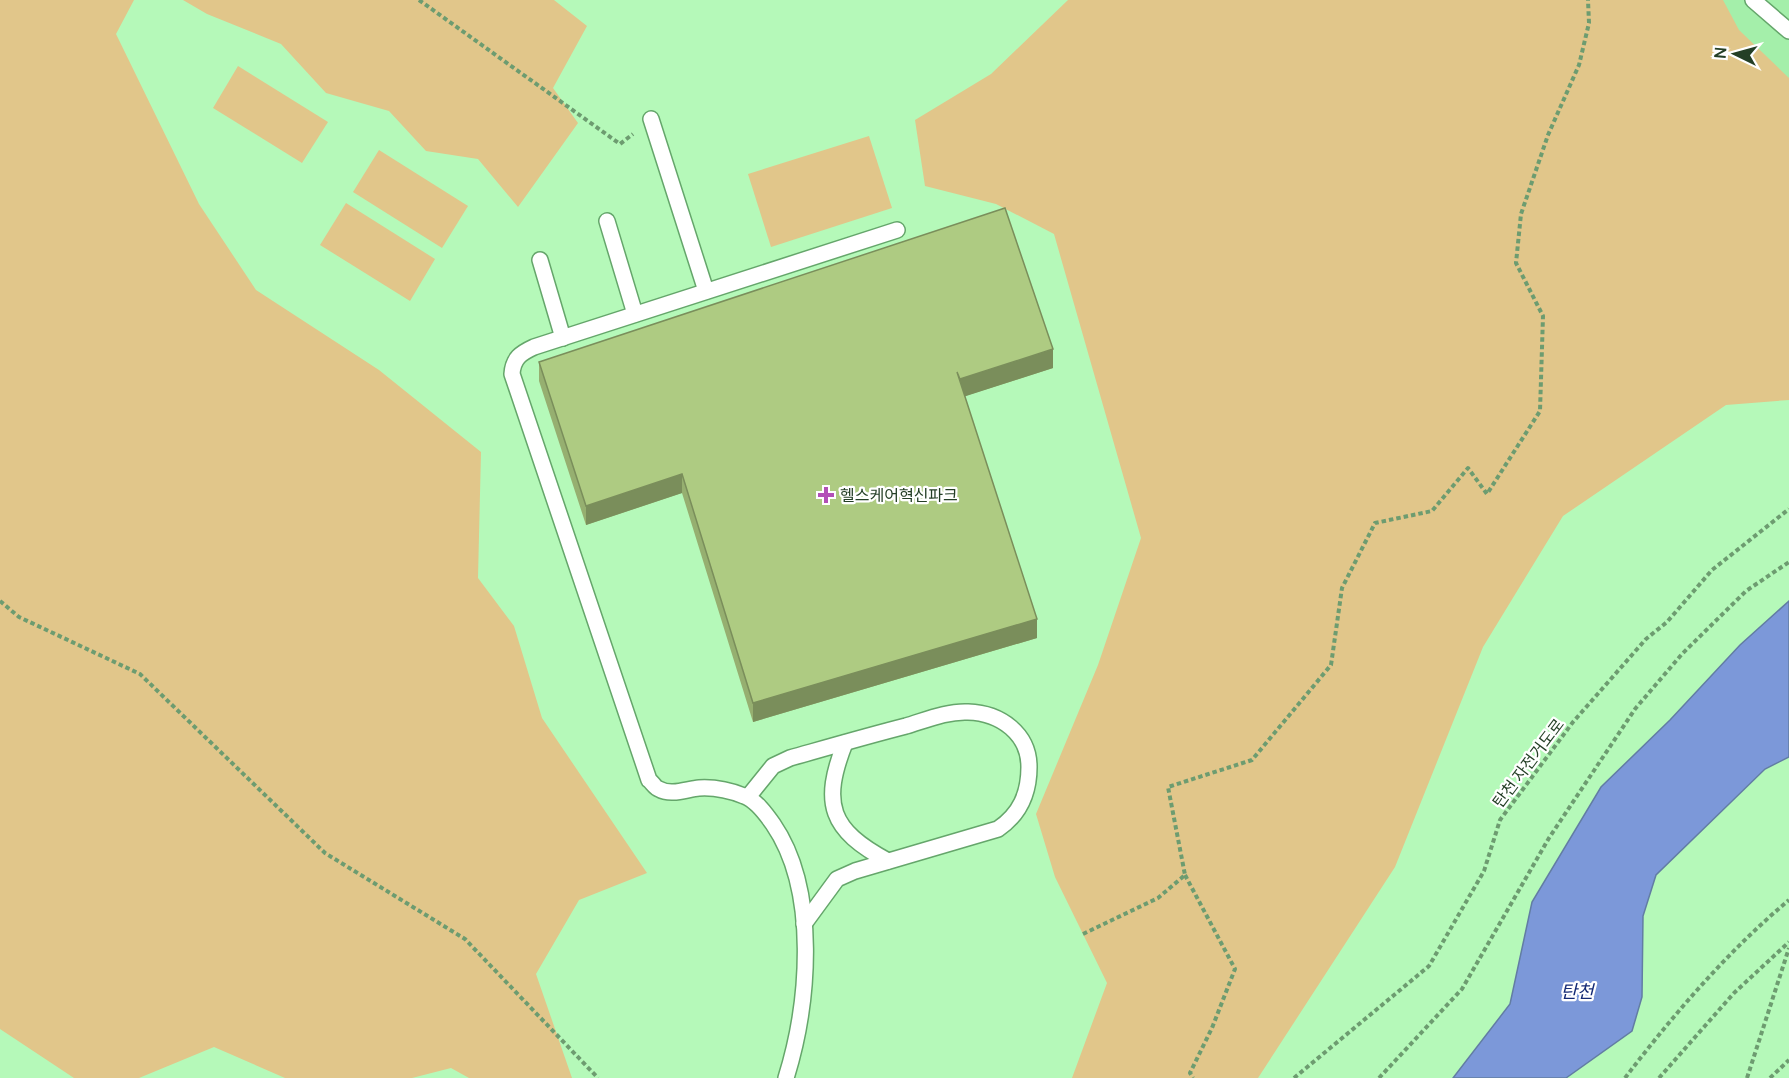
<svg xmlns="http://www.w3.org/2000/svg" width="1789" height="1078" viewBox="0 0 1789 1078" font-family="Manrope,'Noto Sans KR',sans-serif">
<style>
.built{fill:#a4efaa}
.green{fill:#e1c68a}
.water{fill:#7c98d9;stroke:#627da3;stroke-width:1.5}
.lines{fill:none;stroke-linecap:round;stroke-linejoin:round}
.service-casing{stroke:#65a66b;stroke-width:18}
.path{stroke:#6d9c70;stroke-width:4;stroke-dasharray:4.5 3;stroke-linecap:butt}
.service{stroke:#fff;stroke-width:15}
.wall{fill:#96af70}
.shaded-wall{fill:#7a8e5b}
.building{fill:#aecb82;stroke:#7a8e5b;stroke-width:1.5}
.poi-dot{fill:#b350b7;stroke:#fff;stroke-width:2}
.labels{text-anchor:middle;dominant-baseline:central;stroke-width:4.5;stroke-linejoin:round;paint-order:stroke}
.poi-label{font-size:16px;fill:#243f26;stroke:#fff;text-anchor:start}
.street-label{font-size:16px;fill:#243f26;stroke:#fff}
.water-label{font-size:18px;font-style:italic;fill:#142a75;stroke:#fff}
</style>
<rect width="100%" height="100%" fill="#b5f9b9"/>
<polygon class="built" points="1713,0 1789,0 1789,97"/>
<g class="green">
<polygon points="0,0 134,0 116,34 199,204 256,290 379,370 481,452 478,578 514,626 542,718 647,873 579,900 536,974 572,1078 469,1078 451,1068 412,1078 285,1078 214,1047 139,1078 74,1078 0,1029"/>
<polygon points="183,0 554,0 587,26 553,88 578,123 518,207 478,159 426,151 389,111 326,93 281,44 207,14"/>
<polygon points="1068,0 1723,0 1739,30 1789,78 1789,400 1726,405 1563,516 1483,647 1395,867 1258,1078 1072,1078 1107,983 1055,877 1036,814 1098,665 1141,538 1054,234 996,204 925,186 915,120 991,74"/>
<polygon points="238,66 328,122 302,163 213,108"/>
<polygon points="869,136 892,208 771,247 748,174"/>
<polygon points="379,150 468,206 442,248 353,192"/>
<polygon points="346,203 435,259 410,301 320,245"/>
</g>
<polygon class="water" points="1789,601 1789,757 1765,769 1656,875 1643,916 1642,997 1632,1031 1566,1078 1453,1078 1510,1004 1532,902 1601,787 1670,720 1740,645"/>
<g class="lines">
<g class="service-casing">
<g id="service">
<polyline points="1753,0 1789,31"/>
<polyline points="651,119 706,291"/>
<polyline points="607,221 635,314"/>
<polyline points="540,260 563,338"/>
<path d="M845,743C821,804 830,830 888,861"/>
<path d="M748,797L773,766L790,758C829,747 867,736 906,726C926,720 947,711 968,712C1001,713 1029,734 1029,767C1029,794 1020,814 998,829L855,871L837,879L804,924"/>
<path d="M786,1078C809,1004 819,891 773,824C766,814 756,800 744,796C729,790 715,787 699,788C687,789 671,796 659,789C655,788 652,782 649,780L512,374C513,358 521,353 534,347L897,230"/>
</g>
</g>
<g class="path">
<polyline points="419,0 620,144 633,134"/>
<polyline points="0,601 19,617 140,674 325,853 465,939 598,1078"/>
<polyline points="1185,875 1235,969 1212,1028 1190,1073 1193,1078"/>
<polyline points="1083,934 1158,898 1185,875 1168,787 1252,760 1331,665 1342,588 1375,523 1432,511 1468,468 1487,494 1540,411 1543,316 1516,263 1521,214 1548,135 1579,65 1589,23 1588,0"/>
<polyline points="1294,1078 1429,966 1484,871 1500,820 1573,722 1646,639 1667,622 1712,570 1789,509"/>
<polyline points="1379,1078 1462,989 1549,838 1635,709 1682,654 1746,591 1789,562"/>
<path d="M1625,1078C1673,1015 1728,951 1789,900"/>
<polyline points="1659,1078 1734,993 1789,942"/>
<polyline points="1747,1078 1789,948"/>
<polyline points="1770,1078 1789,1060"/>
</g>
<use href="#service" class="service"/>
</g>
<polygon class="wall" points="539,362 1053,368 965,396 1037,638 753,722 682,493 586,525 539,381"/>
<g class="shaded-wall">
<polygon points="1053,349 1053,368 960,398 960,379"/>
<polygon points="682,474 682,493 586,525 586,506"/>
<polygon points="1037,619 1037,638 753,722 753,703"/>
</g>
<polygon class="building" points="1005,208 1053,349 960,379 957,372 1037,619 753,703 682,474 586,506 539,362"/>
<path class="poi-dot" d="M823 486h6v6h6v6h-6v6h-6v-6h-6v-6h6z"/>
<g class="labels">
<g class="poi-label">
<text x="840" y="495">헬스케어혁신파크</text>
</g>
<g class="street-label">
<text transform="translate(1528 763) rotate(-53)">탄천 자전거도로</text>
</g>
<g class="water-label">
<text x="1577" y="991">탄천</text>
</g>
</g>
<g transform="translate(1735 54) rotate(275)" stroke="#ffffff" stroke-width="4.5" paint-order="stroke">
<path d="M0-4.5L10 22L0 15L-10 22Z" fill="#243f26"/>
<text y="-9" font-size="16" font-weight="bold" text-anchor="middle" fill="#243f26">N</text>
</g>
</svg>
